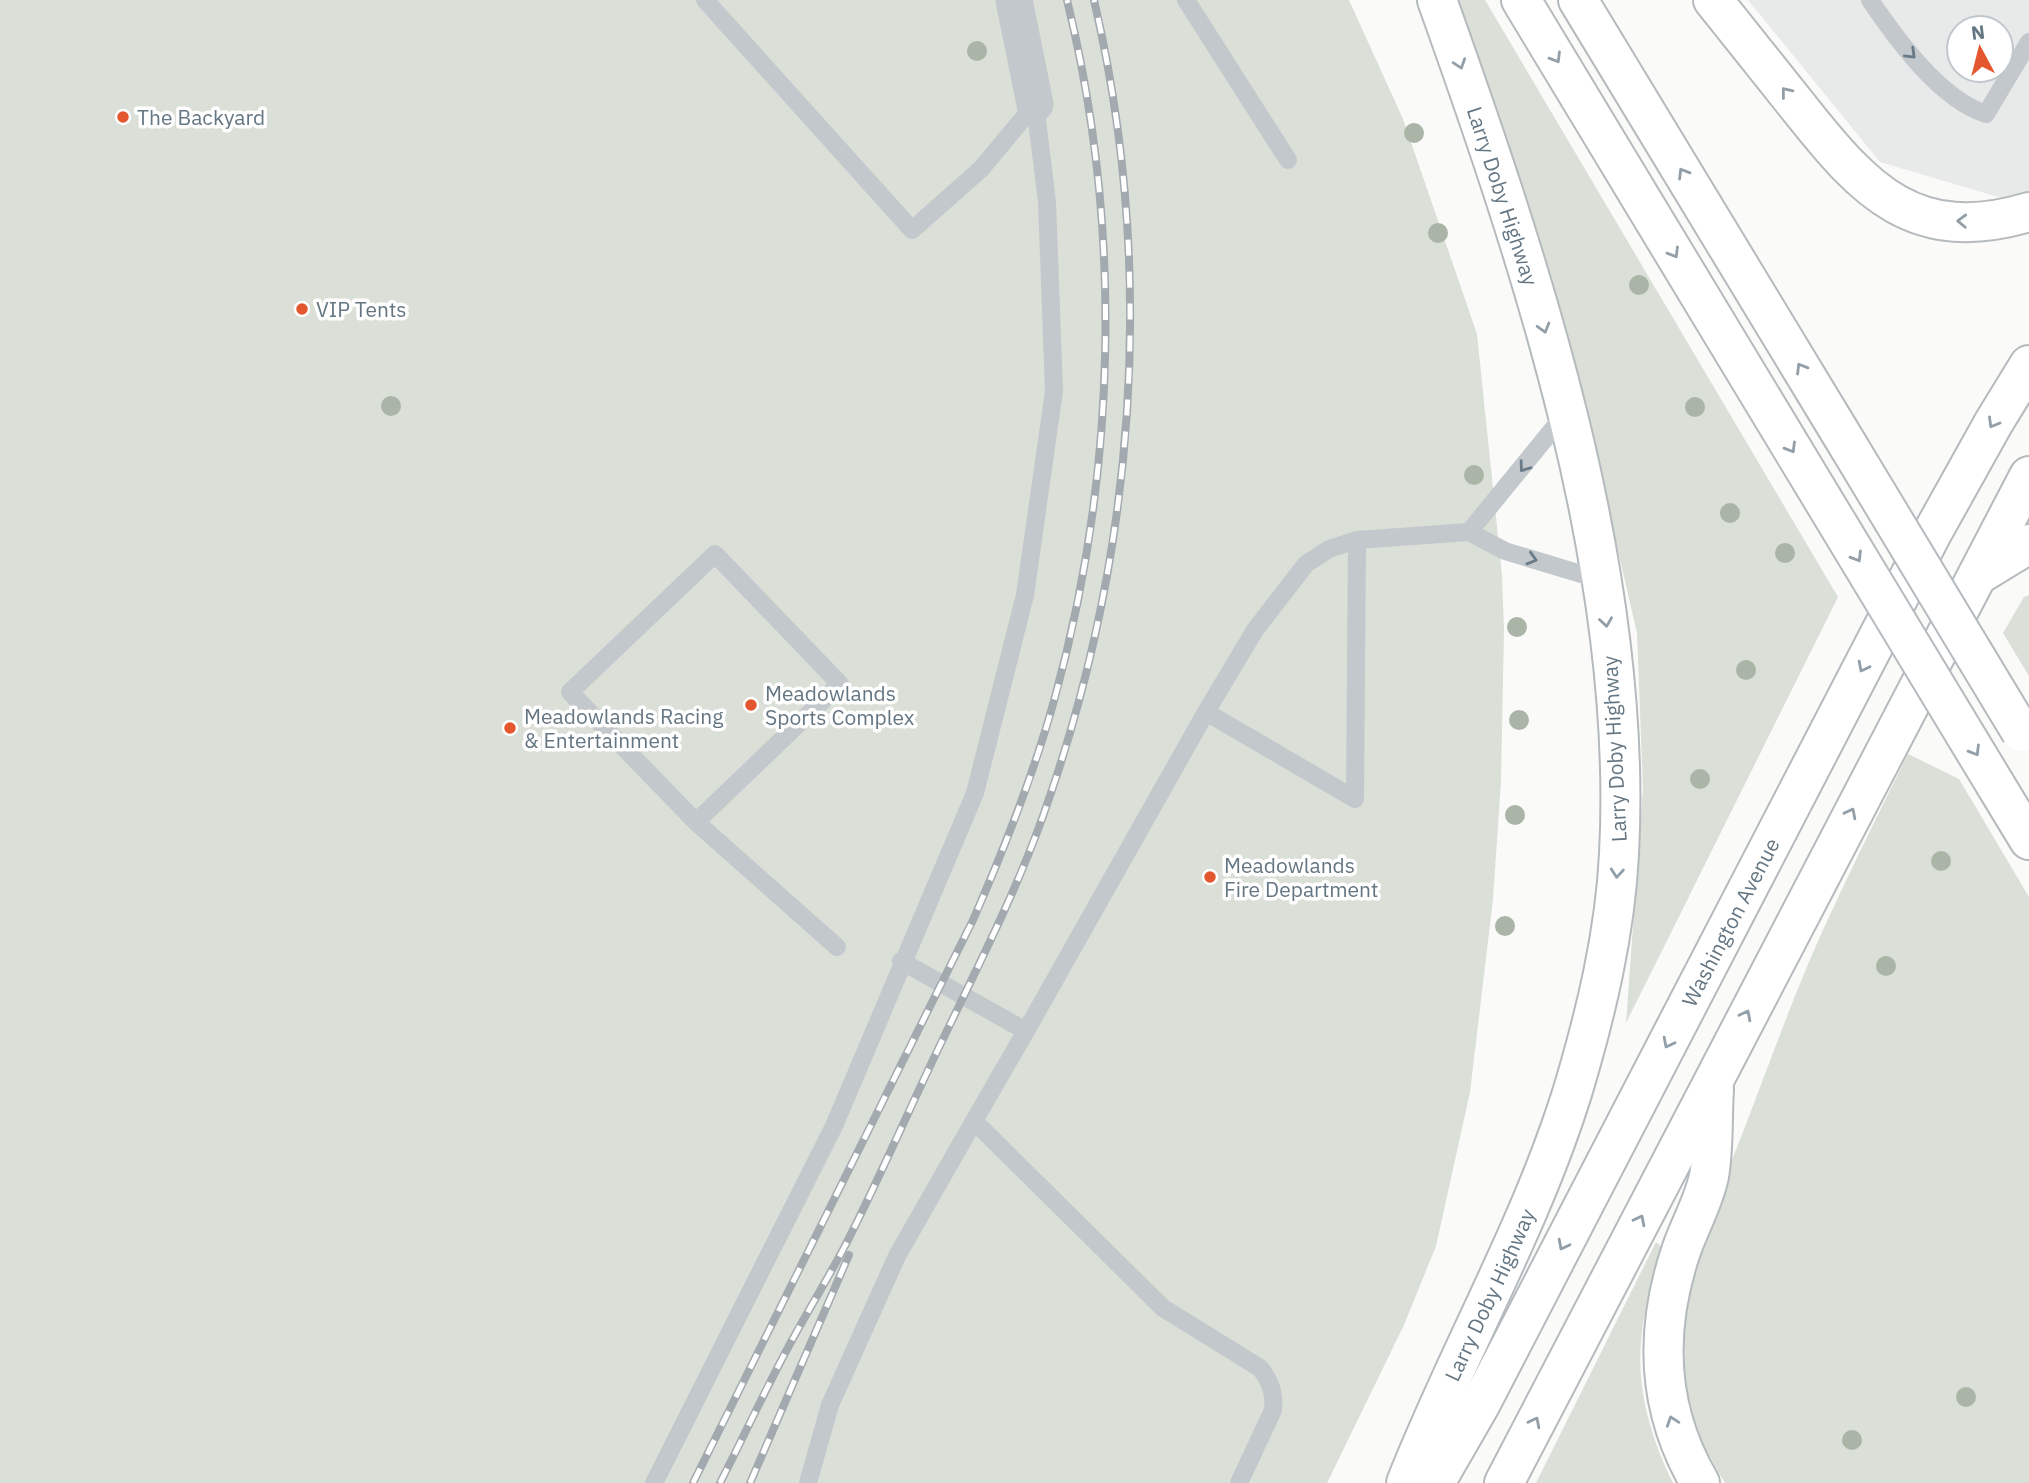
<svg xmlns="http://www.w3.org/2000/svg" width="2029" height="1483" viewBox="0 0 2029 1483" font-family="'IBM Plex Sans',sans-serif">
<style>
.built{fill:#e8e9e9;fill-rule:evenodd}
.green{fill:#dadfd7}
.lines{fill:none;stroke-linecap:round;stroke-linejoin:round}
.primary-casing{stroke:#b5babe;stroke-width:42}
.service{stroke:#c3c8cc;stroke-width:18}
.minor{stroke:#c3c8cc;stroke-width:37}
.primary{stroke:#fff;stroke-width:38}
.rail-casing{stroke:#a2aab0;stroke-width:8}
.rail{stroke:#fff;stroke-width:5;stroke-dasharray:16;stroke-linecap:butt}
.primary-bridge-casing{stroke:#b5babe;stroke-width:42;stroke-linecap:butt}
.primary-bridge{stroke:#fff;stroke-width:38}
.tree{fill:#aab4a7}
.oneway{stroke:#6a7a87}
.oneway2{stroke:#939fa8}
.poi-dot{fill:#e4572e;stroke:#fff;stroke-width:2.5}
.labels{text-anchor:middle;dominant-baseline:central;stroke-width:7;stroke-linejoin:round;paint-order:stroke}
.poi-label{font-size:21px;fill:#657683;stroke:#fff;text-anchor:start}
.street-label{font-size:21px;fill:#657683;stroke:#fff}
</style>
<rect width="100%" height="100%" fill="#fafaf8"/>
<path class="built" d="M1748,0H2029V195L2015,202L1880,162ZM1959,28H2001V70H1959Z"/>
<g class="green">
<polygon points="0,0 1349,0 1403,119 1477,334 1502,575 1504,630 1501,781 1493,899 1470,1092 1436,1246 1404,1325 1327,1483 0,1483"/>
<polygon points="1457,0 1485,0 1838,597 1626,1023 1643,789 1637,633 1568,335"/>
<polygon points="2029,595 2029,676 2003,633 2024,597"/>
<path d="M1908,754L1959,779L2029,897V1483H1725C1703,1447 1684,1408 1681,1365C1677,1283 1714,1207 1743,1132C1769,1065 1793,996 1823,930C1850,871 1879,812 1908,754Z"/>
<path d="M1656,1242L1663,1248C1656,1275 1645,1304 1642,1332C1635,1384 1650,1437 1673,1483H1536Z"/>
</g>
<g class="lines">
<g class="primary-casing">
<g id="primary">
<polyline points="1521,0 1822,498"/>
<polyline points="1578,0 1849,447"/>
<path d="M1713,0C1742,36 1771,73 1800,109C1865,191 1915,246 2029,212"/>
<polyline points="1978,575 2029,544"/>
<polyline points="1995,784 2029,840"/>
<path id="s1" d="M1406,1483C1458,1351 1531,1226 1573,1090C1596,1013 1615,934 1619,854C1634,571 1531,263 1437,0"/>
<path id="s2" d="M1435,1483L1480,1405L1931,535L1994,422L2029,365"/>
<polyline points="1504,1483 2029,476"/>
<path d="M1700,1483C1657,1410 1654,1331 1681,1251C1689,1227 1704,1201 1709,1176C1714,1149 1712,1118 1714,1090"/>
</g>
</g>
<g class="service">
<polyline points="705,0 912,230 981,169 1035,104"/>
<polyline points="1186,0 1288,160"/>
<path d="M1870,0C1897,40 1940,99 1986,114L2029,42"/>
<polyline points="1469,532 1566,413"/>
<polyline points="1206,712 1355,799 1357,540"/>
<polyline points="696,822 570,692 715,554 840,684 696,822 837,947"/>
<polyline points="901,961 1026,1031 1206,712 1255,630 1306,564 1329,549 1357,540 1469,532 1505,551 1601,580"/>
<polyline points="974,1121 1026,1031"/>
<polyline points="654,1483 834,1126 975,793 1025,595 1054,391 1047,202 1035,104"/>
<path d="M808,1483L830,1405L897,1256L974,1121L1163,1308L1260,1368C1271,1381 1275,1394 1273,1410L1239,1483"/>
</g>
<polyline class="minor" points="1014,0 1035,104"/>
<use href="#primary" class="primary"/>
<g class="rail-casing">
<g id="rail">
<path d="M693,1483L973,920C1005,847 1034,774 1055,697C1117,471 1123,228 1067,0"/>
<path d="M720,1483C744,1436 766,1388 791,1342C811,1305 834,1269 852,1232C884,1168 912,1103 943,1039C978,966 1016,892 1043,816C1136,555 1157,270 1094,0"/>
<polyline points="750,1483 849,1255"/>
</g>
</g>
<use href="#rail" class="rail"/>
<g class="primary-bridge-casing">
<g id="primary-bridge">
<polyline points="1849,447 2021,732"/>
<polyline points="1822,498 1995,784"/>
</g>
</g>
<use href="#primary-bridge" class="primary-bridge"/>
</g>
<g class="tree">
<circle cx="977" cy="51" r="10"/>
<circle cx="1414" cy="133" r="10"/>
<circle cx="1438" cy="233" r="10"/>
<circle cx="1639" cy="285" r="10"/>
<circle cx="391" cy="406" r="10"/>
<circle cx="1695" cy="407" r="10"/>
<circle cx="1474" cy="475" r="10"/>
<circle cx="1730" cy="513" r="10"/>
<circle cx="1785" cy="553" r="10"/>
<circle cx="1517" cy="627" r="10"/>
<circle cx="1746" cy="670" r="10"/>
<circle cx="1519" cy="720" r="10"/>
<circle cx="1700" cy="779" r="10"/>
<circle cx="1515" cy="815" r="10"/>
<circle cx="1941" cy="861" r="10"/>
<circle cx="1505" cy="926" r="10"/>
<circle cx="1886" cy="966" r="10"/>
<circle cx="1966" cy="1397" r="10"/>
<circle cx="1852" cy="1440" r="10"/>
</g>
<defs><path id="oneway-chevron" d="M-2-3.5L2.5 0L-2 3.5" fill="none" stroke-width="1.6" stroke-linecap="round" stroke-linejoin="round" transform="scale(1.75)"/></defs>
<g class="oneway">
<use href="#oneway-chevron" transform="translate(1911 54) rotate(44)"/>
<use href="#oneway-chevron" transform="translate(1524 467) rotate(126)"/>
<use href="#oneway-chevron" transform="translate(1532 559) rotate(17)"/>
</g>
<g class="oneway2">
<use href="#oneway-chevron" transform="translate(1556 58) rotate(59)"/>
<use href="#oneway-chevron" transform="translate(1460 64) rotate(71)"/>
<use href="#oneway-chevron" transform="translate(1786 92) rotate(-129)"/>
<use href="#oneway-chevron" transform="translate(1683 173) rotate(-121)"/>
<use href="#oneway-chevron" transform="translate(1962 221) rotate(-178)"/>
<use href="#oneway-chevron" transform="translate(1674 253) rotate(59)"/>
<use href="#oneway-chevron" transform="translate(1544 328) rotate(74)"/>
<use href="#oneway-chevron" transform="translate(1801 368) rotate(-121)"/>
<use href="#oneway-chevron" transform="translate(1993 423) rotate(120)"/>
<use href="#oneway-chevron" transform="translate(1791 448) rotate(59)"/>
<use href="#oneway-chevron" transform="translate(1857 557) rotate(59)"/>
<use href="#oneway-chevron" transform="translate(1606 622) rotate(82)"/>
<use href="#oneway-chevron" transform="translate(1863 667) rotate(117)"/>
<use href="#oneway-chevron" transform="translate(1975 751) rotate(59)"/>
<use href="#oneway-chevron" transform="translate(1851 813) rotate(-63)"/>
<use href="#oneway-chevron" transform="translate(1617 873) rotate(95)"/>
<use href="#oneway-chevron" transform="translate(1746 1015) rotate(-63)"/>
<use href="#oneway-chevron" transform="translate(1668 1043) rotate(117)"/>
<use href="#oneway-chevron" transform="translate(1640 1220) rotate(-63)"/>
<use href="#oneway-chevron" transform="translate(1563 1245) rotate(117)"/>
<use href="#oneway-chevron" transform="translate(1672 1421) rotate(-109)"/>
<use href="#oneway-chevron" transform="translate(1535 1422) rotate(-63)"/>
</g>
<g class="poi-dot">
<circle cx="123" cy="117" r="7"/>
<circle cx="302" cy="309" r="7"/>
<circle cx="751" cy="705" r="7"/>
<circle cx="510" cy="728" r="7"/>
<circle cx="1210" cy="877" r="7"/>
</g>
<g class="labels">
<g class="poi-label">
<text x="137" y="117">The Backyard</text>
<text x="316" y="309">VIP Tents</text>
<text x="765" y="693">Meadowlands<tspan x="765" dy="24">Sports Complex</tspan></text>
<text x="524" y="716">Meadowlands Racing<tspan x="524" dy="24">&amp; Entertainment</tspan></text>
<text x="1224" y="865">Meadowlands<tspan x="1224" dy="24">Fire Department</tspan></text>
</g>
<g class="street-label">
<text transform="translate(1503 196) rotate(72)">Larry Doby Highway</text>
<text transform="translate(1614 749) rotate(-93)">Larry Doby Highway</text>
<text stroke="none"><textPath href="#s2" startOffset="634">Washington Avenue</textPath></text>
<text stroke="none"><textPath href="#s1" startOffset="206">Larry Doby Highway</textPath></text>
</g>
</g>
<g transform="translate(1980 49) rotate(353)"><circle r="33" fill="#ffffff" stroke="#c1c8cd" stroke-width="2"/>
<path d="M0-5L12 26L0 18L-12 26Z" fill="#e4572e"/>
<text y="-10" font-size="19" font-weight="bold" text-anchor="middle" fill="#657683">N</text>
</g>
</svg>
